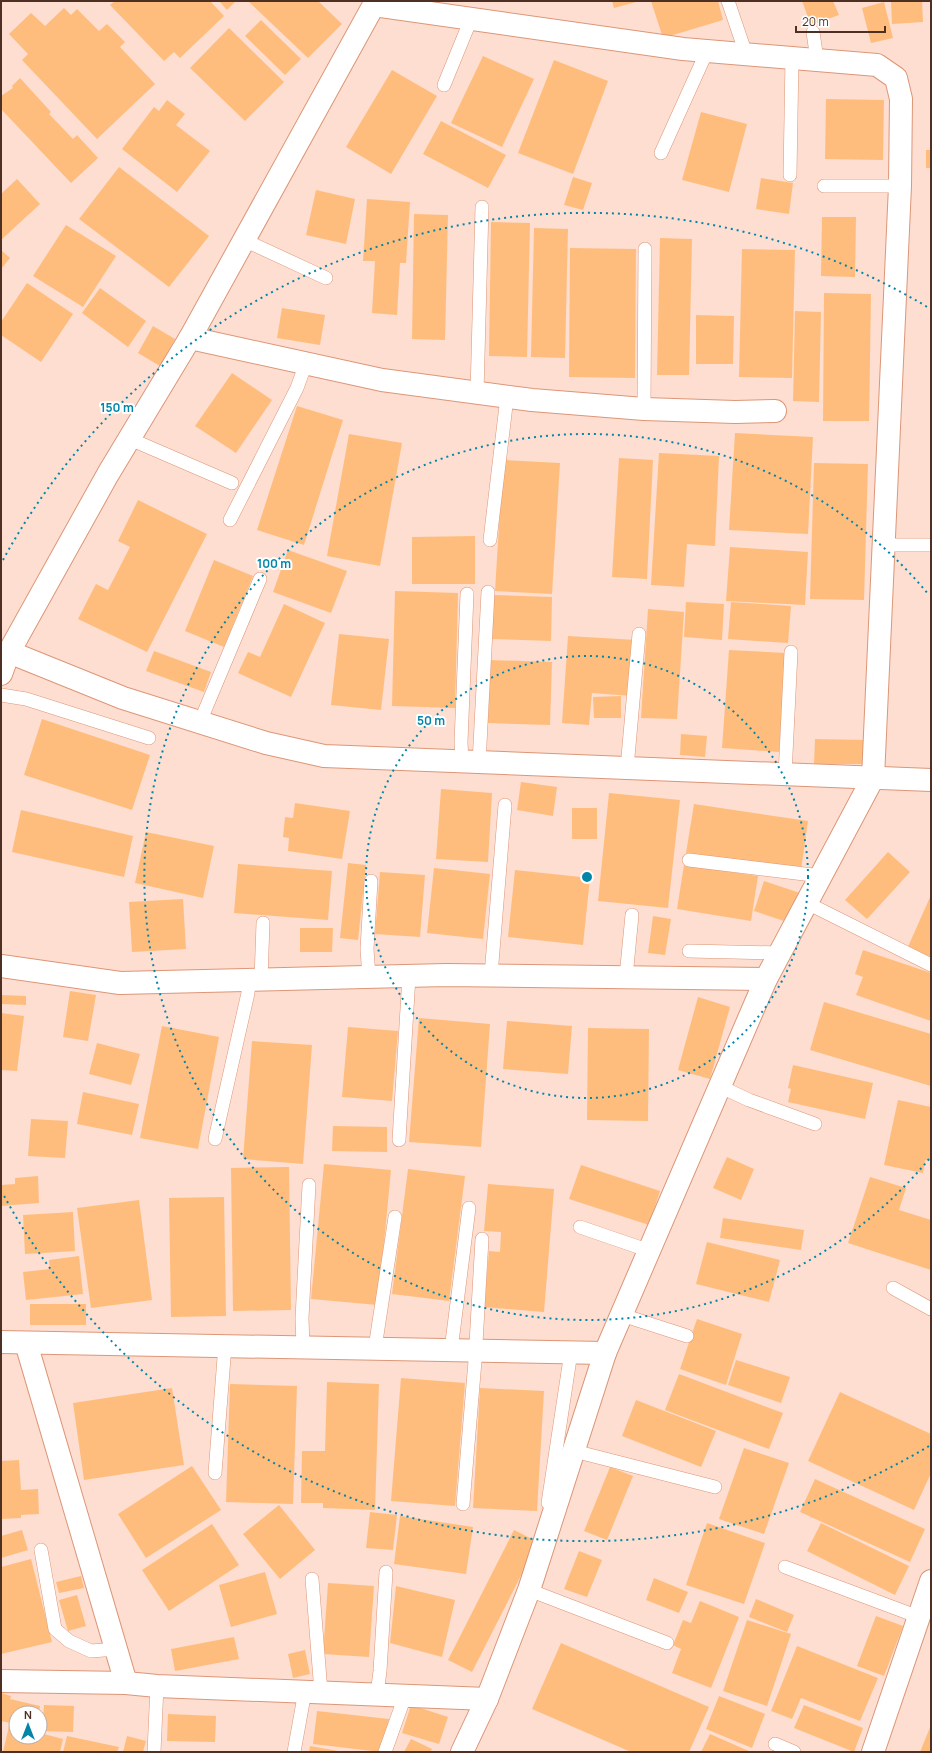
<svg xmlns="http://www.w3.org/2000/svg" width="932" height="1753" viewBox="0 0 932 1753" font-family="Manrope,sans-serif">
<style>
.building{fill:#ffbd7d}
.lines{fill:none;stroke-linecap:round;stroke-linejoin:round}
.lane-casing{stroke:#dd9677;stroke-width:14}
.street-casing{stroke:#dd9677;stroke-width:24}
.lane{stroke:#fff;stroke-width:13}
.street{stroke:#fff;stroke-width:22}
.ring{fill:none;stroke:#0286a8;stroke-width:2;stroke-dasharray:2 4}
.centre{fill:#0286a8;stroke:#fff;stroke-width:2}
.ring-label{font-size:12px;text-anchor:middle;font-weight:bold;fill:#0286a8;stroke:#fff;stroke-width:4;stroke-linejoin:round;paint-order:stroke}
</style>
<rect width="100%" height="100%" fill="#fdded1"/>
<g class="building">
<polygon points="115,1 210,1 224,16 180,58 174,52 164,61 110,5"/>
<polygon points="219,1 236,1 227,10"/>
<polygon points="248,1 318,1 342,24 308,58"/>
<polygon points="612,1 636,1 636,2 614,8"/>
<polygon points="651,1 718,1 723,20 663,38"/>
<polygon points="802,1 833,1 839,15 811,25"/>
<polygon points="891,1 922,1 923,22 892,24"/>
<polygon points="884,2 893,38 871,43 862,8"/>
<polygon points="64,8 71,15 77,9 99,31 107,24 125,42 120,47 155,84 97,139 22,60 28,54 9,34 31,13 45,26"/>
<polygon points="261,20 301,59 285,75 245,36"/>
<polygon points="229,28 284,82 245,121 190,68"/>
<polygon points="483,56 534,79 502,147 451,123"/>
<polygon points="554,60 608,81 573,174 518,153"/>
<polygon points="392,70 437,96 391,174 346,147"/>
<polygon points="20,78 51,112 49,114 73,139 77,135 98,158 71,183 1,109 1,96 13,88 12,86"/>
<polygon points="826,99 884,100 883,160 825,159"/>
<polygon points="167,100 185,114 176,125 210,151 177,192 122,149 154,107 159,111"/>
<polygon points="701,112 747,124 729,192 682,180"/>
<polygon points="441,121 506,155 488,188 423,154"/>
<rect x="926" y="150" width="5" height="18"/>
<polygon points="119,167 209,236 169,287 79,219"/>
<polygon points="573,177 592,183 583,210 564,205"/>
<polygon points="761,178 793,183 789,214 756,209"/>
<polygon points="17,179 40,204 1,240 1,194"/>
<polygon points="316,190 355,199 346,244 306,235"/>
<polygon points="367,199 410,202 406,263 400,263 397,315 372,313 375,261 363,261"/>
<polygon points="414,214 448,215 445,340 412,339"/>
<polygon points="822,217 856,217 855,277 821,276"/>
<polygon points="491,222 530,223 527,357 489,356"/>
<polygon points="66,225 116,256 83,307 33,276"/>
<polygon points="534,228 568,229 565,358 531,357"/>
<polygon points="660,238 692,239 689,375 657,375"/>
<polygon points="570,248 636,249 635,378 569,377"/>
<polygon points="742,249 795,250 792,378 739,377"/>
<polygon points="1,250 10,258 1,269"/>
<polygon points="27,283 73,314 41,362 1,335 1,322"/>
<polygon points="100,288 146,321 128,347 82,313"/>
<polygon points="824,293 871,294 869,421 823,421"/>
<polygon points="282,308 325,315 320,345 277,338"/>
<polygon points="795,311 821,312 819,402 793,401"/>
<polygon points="696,315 734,316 733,364 696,364"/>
<polygon points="153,326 175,339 160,366 138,353"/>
<polygon points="232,373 272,400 236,453 195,426"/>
<polygon points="297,406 343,420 304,545 257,530"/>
<polygon points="735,433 813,437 808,534 729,530"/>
<polygon points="349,434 402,443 380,566 327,556"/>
<polygon points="659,453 719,456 715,546 687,544 684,587 651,585"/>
<polygon points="619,458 653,460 647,579 612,577"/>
<polygon points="503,460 560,463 552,594 495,591"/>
<polygon points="814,463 868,464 864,600 810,599"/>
<polygon points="138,500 207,534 147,652 78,619 96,584 108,590 130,547 118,541"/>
<polygon points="475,536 475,584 412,584 412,537"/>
<polygon points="730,547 808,552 805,605 726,601"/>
<polygon points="288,550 347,571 331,613 273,592"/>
<polygon points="214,560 253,576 224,647 185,631"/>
<polygon points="395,591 458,593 455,708 392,706"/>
<polygon points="494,595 552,597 551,641 492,639"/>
<polygon points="686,602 724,604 722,640 684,637"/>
<polygon points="731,602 791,606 788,643 728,639"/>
<polygon points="284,604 325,623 291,697 238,673 248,652 260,657"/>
<polygon points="648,609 684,612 677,719 641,718"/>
<polygon points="339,634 389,639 381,710 331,705"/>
<polygon points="568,636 636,640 632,696 592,693 589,725 562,723"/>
<polygon points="729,650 786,653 779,752 722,748"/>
<polygon points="154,651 211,672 204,692 146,671"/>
<polygon points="490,660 552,662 550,725 488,723"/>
<polygon points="621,696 621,718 594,718 593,697"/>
<polygon points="42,719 150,755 132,810 24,775"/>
<polygon points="681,734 707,736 705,757 680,755"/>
<polygon points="815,739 868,740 867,764 814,764"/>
<polygon points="521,782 557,787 553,816 517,810"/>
<polygon points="441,789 492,793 488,862 436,859"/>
<polygon points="609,793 680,800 668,908 598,901"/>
<polygon points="295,803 350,811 342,859 288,851 289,838 283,837 285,817 293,818"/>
<polygon points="694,804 808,821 801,870 686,853"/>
<rect x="572" y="808" width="25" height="31"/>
<polygon points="21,810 133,836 124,877 12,852"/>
<polygon points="146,832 214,846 203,898 135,883"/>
<polygon points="888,852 910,872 867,919 845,900"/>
<polygon points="348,863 366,865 358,940 340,938"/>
<polygon points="238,864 332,871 328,920 234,913"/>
<polygon points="684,865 758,876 751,921 677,909"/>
<polygon points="434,868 490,874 483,939 427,933"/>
<polygon points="515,870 590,878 583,945 508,937"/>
<polygon points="380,872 425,875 420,937 375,934"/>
<polygon points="764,881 800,893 790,923 754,911"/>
<polygon points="931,895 931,959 907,949"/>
<polygon points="183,899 186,949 132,952 129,902"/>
<polygon points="653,916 671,919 665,955 648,953"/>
<polygon points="300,928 333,928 332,952 300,952"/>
<polygon points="863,950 931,973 931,1021 856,995 863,977 855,974"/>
<polygon points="70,991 96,995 88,1041 63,1037"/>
<polygon points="1,995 26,996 26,1005 1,1004"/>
<polygon points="698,997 730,1007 710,1079 678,1070"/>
<polygon points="824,1002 931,1034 931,1086 810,1050"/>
<polygon points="1,1013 24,1016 17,1071 1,1070"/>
<polygon points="419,1018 490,1024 481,1147 409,1142"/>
<polygon points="507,1021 572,1026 568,1074 503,1069"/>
<polygon points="162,1026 219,1037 198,1149 140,1138"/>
<polygon points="348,1027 398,1031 392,1101 342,1097"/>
<polygon points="588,1028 649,1029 648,1121 587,1120"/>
<polygon points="252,1041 312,1045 303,1164 243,1159"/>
<polygon points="97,1043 140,1054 131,1085 89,1074"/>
<polygon points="793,1065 873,1083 865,1119 788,1102 791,1089 788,1088"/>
<polygon points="83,1092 139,1104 132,1135 77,1124"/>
<polygon points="898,1100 931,1107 931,1161 925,1160 923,1173 884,1165"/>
<polygon points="31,1119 68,1121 65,1158 28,1156"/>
<polygon points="333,1126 387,1127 387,1152 332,1151"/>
<polygon points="727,1157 754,1169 741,1200 713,1188"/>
<polygon points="324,1164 391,1170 378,1305 311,1299"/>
<polygon points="581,1165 660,1191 649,1225 569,1199"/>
<polygon points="289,1167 291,1310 233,1311 231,1168"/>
<polygon points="408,1169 465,1176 449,1301 392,1294"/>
<polygon points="38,1176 39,1203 1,1206 1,1185 15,1184 15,1178"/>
<polygon points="870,1177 906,1188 899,1210 931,1220 931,1270 848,1243"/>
<polygon points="488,1184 554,1189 544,1312 484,1307 489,1251 500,1252 501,1232 484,1231"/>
<polygon points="224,1197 226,1316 171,1317 169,1198"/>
<polygon points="139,1200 152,1300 91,1308 77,1208"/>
<polygon points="73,1212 75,1251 25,1254 23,1215"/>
<polygon points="723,1218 804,1230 801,1250 720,1238"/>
<polygon points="707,1242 780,1260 769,1302 696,1284"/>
<polygon points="79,1256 83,1294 26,1300 23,1272 50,1269 49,1260"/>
<rect x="30" y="1304" width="56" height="21"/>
<polygon points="697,1319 742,1334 726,1385 680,1369"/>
<polygon points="736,1360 790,1377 781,1403 728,1385"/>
<polygon points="679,1374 783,1413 769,1449 665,1410"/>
<polygon points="401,1378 465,1383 455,1506 391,1501"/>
<polygon points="327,1382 379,1384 375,1510 323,1508 323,1503 301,1503 302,1451 325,1451"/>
<polygon points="230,1384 297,1386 293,1504 226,1502"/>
<polygon points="172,1388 184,1465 84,1480 73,1403"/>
<polygon points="480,1388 544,1391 537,1511 473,1508"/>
<polygon points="840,1392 931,1434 931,1473 914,1510 808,1461"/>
<polygon points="636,1400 716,1431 701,1467 622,1436"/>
<polygon points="744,1448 789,1463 764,1534 719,1519"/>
<polygon points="19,1460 21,1490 38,1489 39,1514 21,1515 21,1518 1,1519 1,1461"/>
<polygon points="192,1466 221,1510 146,1558 118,1514"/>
<polygon points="610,1467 633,1476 607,1540 584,1531"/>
<polygon points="815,1479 925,1529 910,1562 800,1512"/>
<polygon points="279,1505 315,1550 280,1579 243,1534"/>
<polygon points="370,1512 397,1515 393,1550 366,1548"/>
<polygon points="400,1516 473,1527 466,1574 394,1564"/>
<polygon points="707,1523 765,1543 744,1604 686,1585"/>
<polygon points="821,1523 909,1566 895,1595 807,1551"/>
<polygon points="212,1524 239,1565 169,1611 142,1570"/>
<polygon points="22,1530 28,1550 1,1558 1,1536"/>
<polygon points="514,1530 538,1542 472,1672 448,1660"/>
<polygon points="579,1551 602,1560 587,1597 564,1589"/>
<polygon points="31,1559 52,1642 1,1654 1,1567"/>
<polygon points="265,1572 277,1614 231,1627 219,1585"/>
<polygon points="81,1576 84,1588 59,1593 56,1582"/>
<polygon points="654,1578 688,1592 679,1613 646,1600"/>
<polygon points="328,1583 374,1586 369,1657 323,1654"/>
<polygon points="396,1586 455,1600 442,1657 390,1643"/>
<polygon points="77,1595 86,1626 68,1631 59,1600"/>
<polygon points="756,1599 794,1615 787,1632 749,1617"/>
<polygon points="700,1601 739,1617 711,1688 672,1673 681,1649 673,1645 683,1620 691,1623"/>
<polygon points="876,1616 903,1626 884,1676 857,1666"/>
<polygon points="747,1620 791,1634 767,1706 723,1691"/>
<polygon points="234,1637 239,1659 175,1671 171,1649"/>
<polygon points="561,1643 709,1707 689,1752 631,1752 532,1709"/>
<polygon points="797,1646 878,1678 860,1721 801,1698 792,1719 771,1711"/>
<polygon points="305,1650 310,1674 293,1678 288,1654"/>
<polygon points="1,1693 11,1696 10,1699 40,1706 39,1713 16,1713 16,1724 1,1721"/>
<polygon points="719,1696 765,1714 752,1748 706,1729"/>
<polygon points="44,1705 74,1706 73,1732 42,1731"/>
<polygon points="411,1705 448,1717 439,1744 402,1733"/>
<polygon points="804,1705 863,1728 854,1752 794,1728"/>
<polygon points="317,1711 389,1719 386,1744 381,1752 313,1744"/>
<polygon points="168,1714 216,1716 215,1742 167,1741"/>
<polygon points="931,1725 931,1752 920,1752"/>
<polygon points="9,1726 16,1727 16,1737 40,1737 40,1733 63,1739 60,1752 3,1752"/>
<polygon points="710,1734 751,1752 701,1752"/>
<polygon points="67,1736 119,1747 117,1752 63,1752"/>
<polygon points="127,1736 146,1741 143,1752 123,1752"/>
<polygon points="411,1739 432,1749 430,1752 404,1752"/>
<polygon points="310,1746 338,1751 337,1752 309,1752"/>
</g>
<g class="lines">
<g class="lane-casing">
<g id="lane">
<polyline points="728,1 746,54"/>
<polyline points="813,32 817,60"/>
<polyline points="444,85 471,19"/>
<polyline points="661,153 707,51"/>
<polyline points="790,175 792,58"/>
<polyline points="824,186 900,186"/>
<polyline points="244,240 326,278"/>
<polyline points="477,393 482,207"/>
<polyline points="644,409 645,249"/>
<polyline points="130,439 232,483"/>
<polyline points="230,520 297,388 306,363"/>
<polyline points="490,540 507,397"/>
<polyline points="884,545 931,545"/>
<polyline points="1,695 26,699 149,738"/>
<polyline points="200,722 260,579"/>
<polyline points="462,762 461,742 467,594"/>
<polyline points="479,763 488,592"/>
<polyline points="627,768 639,634"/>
<polyline points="785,775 791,652"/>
<polyline points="689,860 821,876"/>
<polyline points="807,903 931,965"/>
<polyline points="689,951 780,953"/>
<polyline points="491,975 505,805"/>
<polyline points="369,977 367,949 371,881"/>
<polyline points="626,977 632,915"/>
<polyline points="261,979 263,923"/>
<polyline points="721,1087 749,1100 815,1124"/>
<polyline points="215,1139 248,993 249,979"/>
<polyline points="399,1140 409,976"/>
<polyline points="580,1227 650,1251"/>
<polyline points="893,1288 931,1309"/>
<polyline points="622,1315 687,1336"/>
<polyline points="303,1347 302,1318 309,1185"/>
<polyline points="375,1348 395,1217"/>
<polyline points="451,1350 469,1208"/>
<polyline points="574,1451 715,1487"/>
<polyline points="215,1473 225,1345"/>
<polyline points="548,1503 571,1352"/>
<polyline points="463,1504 475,1361 482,1239"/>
<polyline points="41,1550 55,1629 69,1641 91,1651 117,1649"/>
<polyline points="785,1567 919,1617"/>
<polyline points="312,1579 321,1692"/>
<polyline points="529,1590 667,1643"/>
<polyline points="377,1694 380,1671 386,1572"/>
<polyline points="775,1744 794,1752"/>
<polyline points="154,1752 157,1686"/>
<polyline points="294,1752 305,1691"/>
<polyline points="385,1752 405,1696"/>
</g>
</g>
<g class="street-casing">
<g id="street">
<polyline points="374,5 683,49 877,65 896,78 901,99 900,186 873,778 766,979 605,1353 529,1590 487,1699 462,1752"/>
<polyline points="190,338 382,380 532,400 644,409 735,412 775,411"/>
<polyline points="9,652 123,698 266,743 324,756 931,780"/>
<polyline points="1,674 9,652 108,474 190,338 376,1"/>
<polyline points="1,966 120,983 446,975 766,979"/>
<polyline points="1,1342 605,1353"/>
<polyline points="26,1343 126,1683"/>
<polyline points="1,1681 126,1683 157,1686 487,1699"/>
<polyline points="873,1752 931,1581"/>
</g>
</g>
<use href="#lane" class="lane"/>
<use href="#street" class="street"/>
</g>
<g class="ring">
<circle cx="587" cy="877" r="221"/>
<path d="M929 1159A443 443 0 1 1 929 595"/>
<path d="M929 1446A664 664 0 0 1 3 1194M3 560A664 664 0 0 1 929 308"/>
</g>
<circle cx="587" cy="877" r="6" class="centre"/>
<g class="ring-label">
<text x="117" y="412">150 m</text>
<text x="274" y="568">100 m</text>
<text x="431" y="725">50 m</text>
</g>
<rect width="932" height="1753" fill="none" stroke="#4d3023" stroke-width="4"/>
<g transform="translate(28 1725)"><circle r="19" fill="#ffffff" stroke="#b8aca7"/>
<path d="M0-3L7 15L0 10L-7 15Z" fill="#0286a8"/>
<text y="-6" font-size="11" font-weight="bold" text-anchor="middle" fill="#4d3023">N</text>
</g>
<path d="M796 26v6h89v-6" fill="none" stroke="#4d3023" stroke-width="2"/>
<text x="802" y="26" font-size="12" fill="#4d3023" stroke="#ffffff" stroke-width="3" paint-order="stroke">20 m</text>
</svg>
